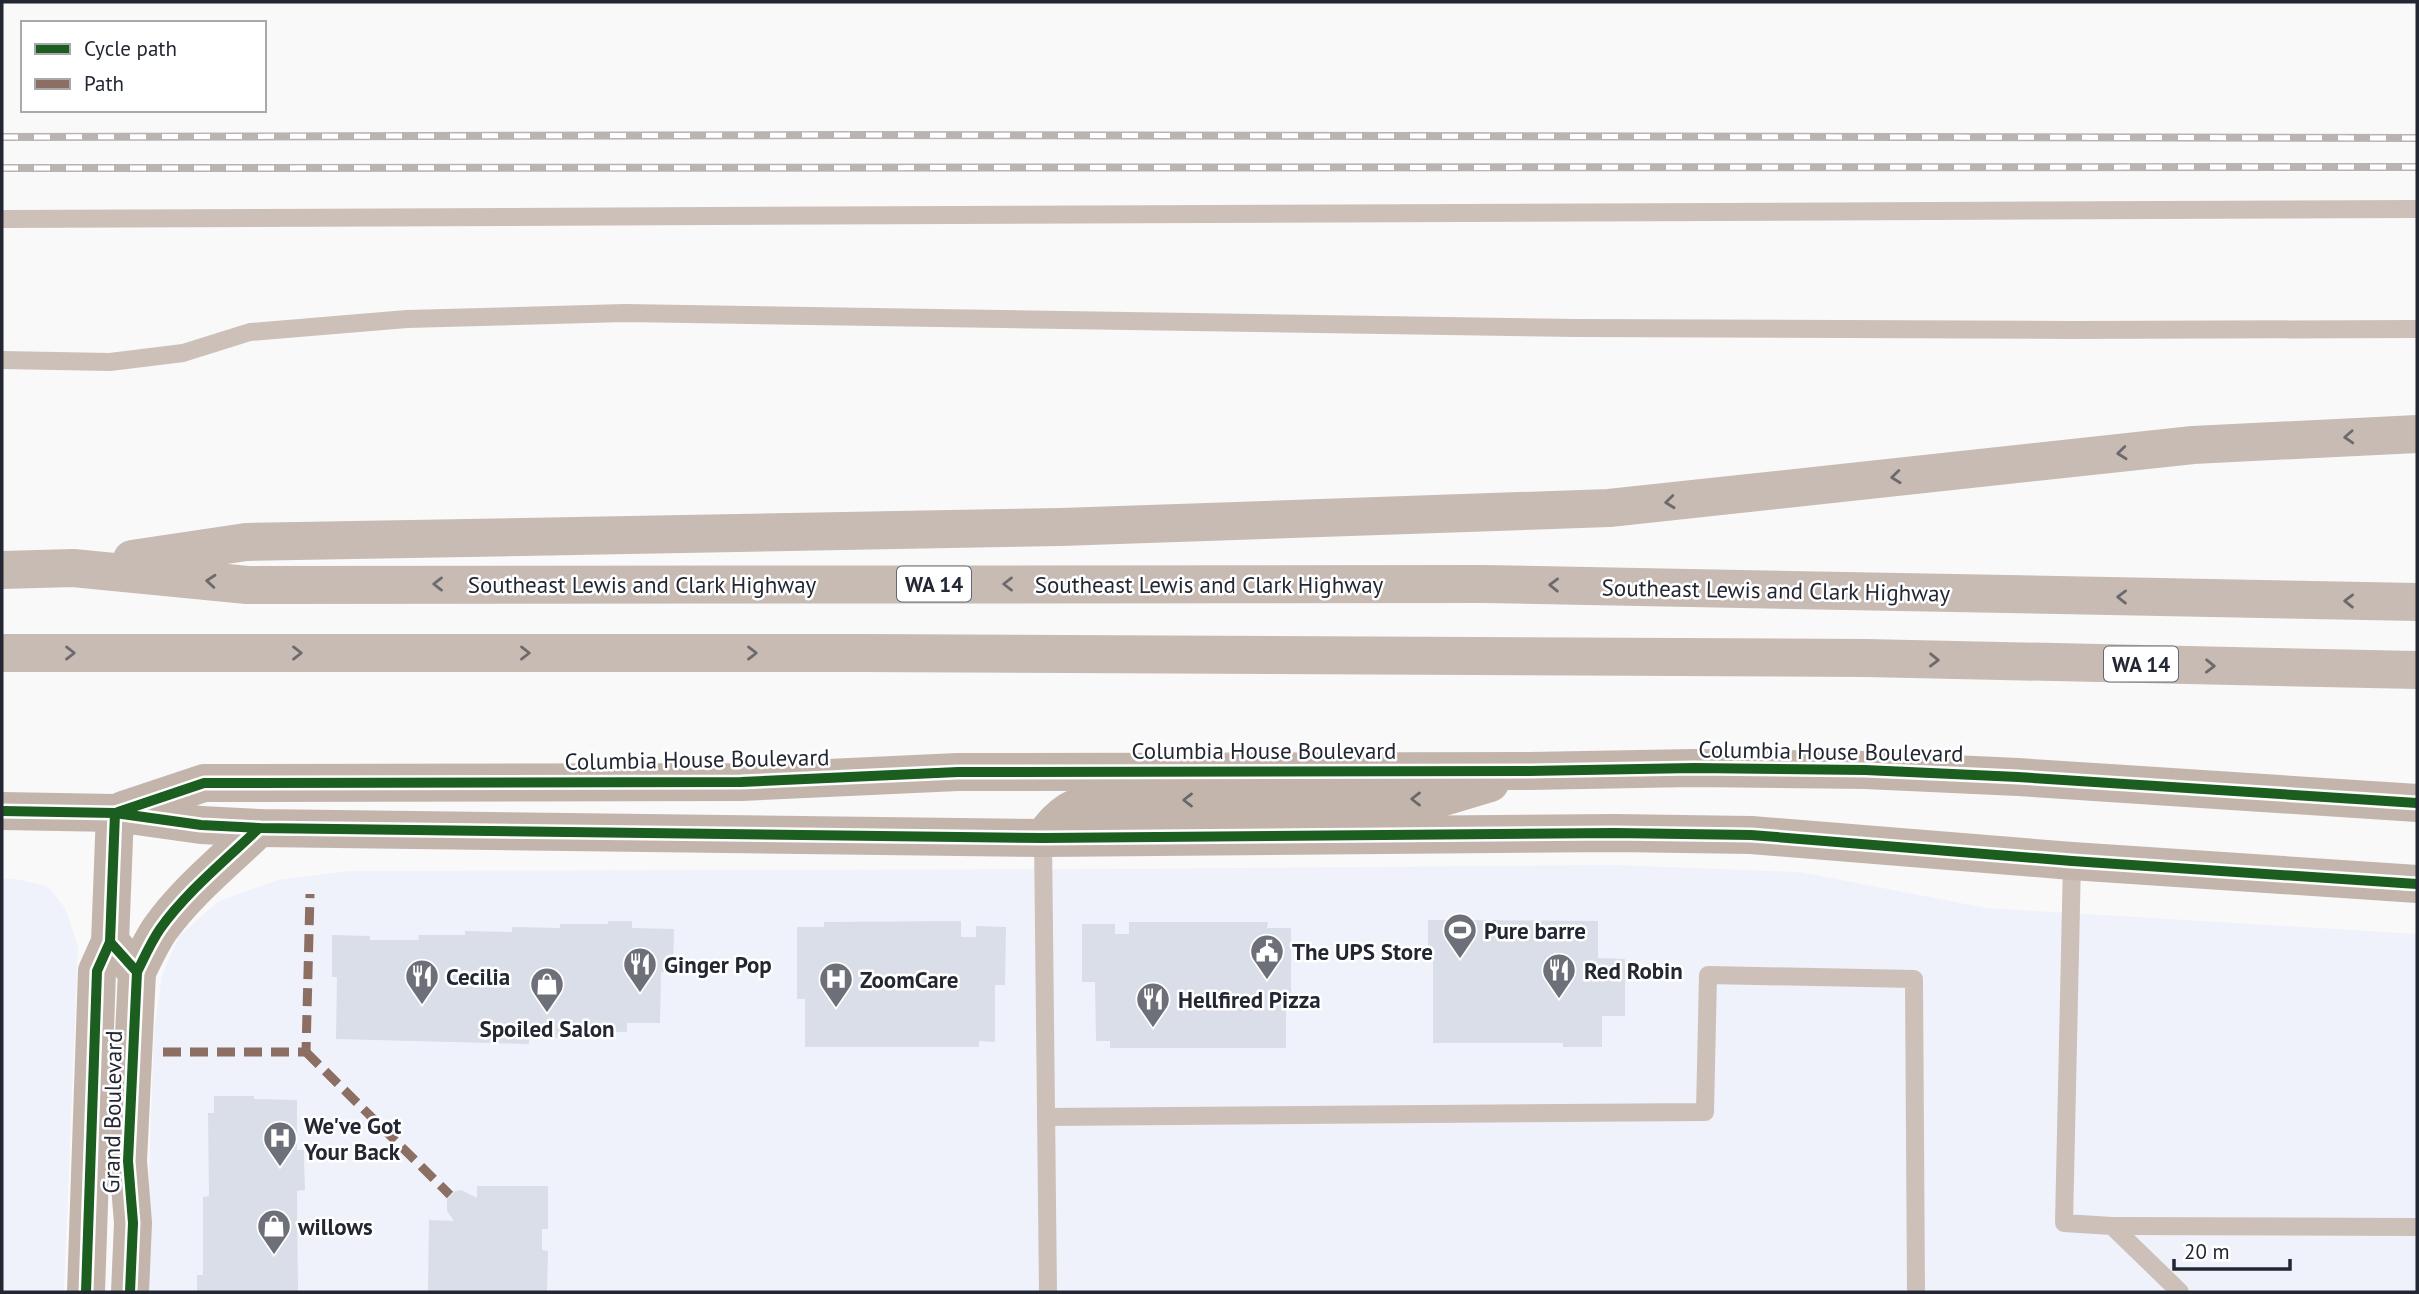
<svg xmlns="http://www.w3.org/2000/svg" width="2419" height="1294" viewBox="0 0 2419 1294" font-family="'PT Sans',sans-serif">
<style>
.built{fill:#eff2fb}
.building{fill:#dadee8}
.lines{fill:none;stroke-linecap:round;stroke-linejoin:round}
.lane{stroke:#ccc0b9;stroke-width:18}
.secondary{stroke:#c3b5ac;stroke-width:38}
.highway{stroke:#c7bbb3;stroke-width:38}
.rail-casing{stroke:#b9b4b2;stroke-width:8}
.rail{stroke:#fff;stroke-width:5;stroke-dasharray:16;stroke-linecap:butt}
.quiet{stroke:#8d6e63;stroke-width:9;stroke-dasharray:18 9;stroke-linecap:butt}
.cycleway-casing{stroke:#fff;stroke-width:15}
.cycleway{stroke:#1b5e20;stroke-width:10}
.oneway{stroke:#6c6a6d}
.oneway2{stroke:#6a6769}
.labels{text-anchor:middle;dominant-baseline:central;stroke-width:5;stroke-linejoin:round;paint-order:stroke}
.shield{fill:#fff;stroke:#646870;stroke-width:2}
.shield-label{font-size:21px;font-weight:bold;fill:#222733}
.street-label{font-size:23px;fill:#222733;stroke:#fff}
.poi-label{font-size:23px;font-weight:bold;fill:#222733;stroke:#fff;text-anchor:start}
</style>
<rect width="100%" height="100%" fill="#f9f9f9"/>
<g class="built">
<polygon points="1614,865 1800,872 1986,908 2417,934 2417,1292 145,1292 154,1032 162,975 179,936 219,901 278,880 350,871 1110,869"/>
<polygon points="2,879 15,879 47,886 65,908 78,947 64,1292 2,1292"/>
</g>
<g class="building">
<polygon points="1428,920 1598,921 1598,958 1625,959 1625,1016 1602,1016 1602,1047 1563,1047 1563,1043 1433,1043 1433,954 1428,954"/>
<polygon points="608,921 632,921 632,928 674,929 673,972 661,972 660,1023 627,1023 627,1032 569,1031 569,1038 529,1037 529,1044 336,1039 337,977 332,977 332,935 370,936 370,940 419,940 418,935 465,935 465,931 512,932 512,927 560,928 560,924 608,924"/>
<polygon points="961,921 961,937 976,937 976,926 1006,927 1005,985 995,985 995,1042 979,1041 979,1047 805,1047 805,999 797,999 797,927 824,927 824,922"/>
<polygon points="1129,922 1268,922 1267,928 1291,928 1291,1002 1286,1002 1286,1048 1110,1048 1110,1041 1096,1041 1095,982 1082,982 1082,924 1115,924 1115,934 1129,934"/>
<polygon points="214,1096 254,1096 254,1099 297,1100 297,1150 304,1150 304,1157 305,1190 297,1191 298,1292 197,1292 197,1275 203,1275 203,1197 209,1196 208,1113 214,1113"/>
<polygon points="477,1186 548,1186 548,1229 542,1229 542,1250 548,1251 547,1292 428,1292 429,1220 454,1221 447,1211 447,1199 455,1191 461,1190 477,1198"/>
</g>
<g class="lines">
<g class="lane">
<polyline points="2,219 2417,209"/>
<polyline points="2,360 110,362 183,353 250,332 407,319 625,313 1577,328 2071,330 2417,329"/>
<polyline points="1043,838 1048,1292"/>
<polyline points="2072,861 2064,1223 2112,1226 2180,1292"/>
<polyline points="1046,1117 1705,1112 1708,975 1914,979 1916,1292"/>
<polyline points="2112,1226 2417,1227"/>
</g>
<g class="secondary">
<polyline points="123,810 204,783 741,782 958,772 1529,771 1694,768 1865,770 2018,777 2417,803"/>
<polyline points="2,811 115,813 201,825 259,828 1043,838 1614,833 1751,835 2072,861 2417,884"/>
<path d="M1043,838C1064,811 1070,807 1104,800L1440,798L1490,783"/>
<polyline points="110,942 137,972 128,1161 133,1223 130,1292"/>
<path d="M137,972C144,958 151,942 160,929C187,891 226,860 259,828"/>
<polyline points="86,1292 97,971 110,942 115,813"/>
</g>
<g class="highway">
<polyline points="132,559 246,542 1061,527 1609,508 2193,445 2417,434"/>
<polyline points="2,570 73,568 247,585 1483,584 2417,602"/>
<polyline points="2,653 862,653 1866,658 2417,670"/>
</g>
<g class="rail-casing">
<g id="rail">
<polyline points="2,137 850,135 2417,138"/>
<polyline points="2,168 2417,167"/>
</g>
</g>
<use href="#rail" class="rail"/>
<g class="quiet">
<polyline points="163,1052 306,1052 310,894"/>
<polyline points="306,1052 450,1195"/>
</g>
<g class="cycleway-casing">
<g id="cycleway">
<polyline points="2,811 115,813 201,825 259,828 1043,838 1614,833 1751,835 2072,861 2417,884"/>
<polyline points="118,812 204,783 741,782 958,772 1529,771 1694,768 1865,770 2018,777 2417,803"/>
<polyline points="110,942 137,972 128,1161 133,1223 130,1292"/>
<path d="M137,972C144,958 151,942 160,929C187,891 226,860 259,828"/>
<polyline points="86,1292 97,971 110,942 115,813"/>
</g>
</g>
<use href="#cycleway" class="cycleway"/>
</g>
<defs><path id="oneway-chevron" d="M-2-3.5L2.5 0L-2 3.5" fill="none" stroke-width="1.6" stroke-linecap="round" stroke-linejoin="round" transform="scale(1.75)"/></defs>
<g class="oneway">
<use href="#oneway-chevron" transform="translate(2349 437) rotate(177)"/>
<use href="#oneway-chevron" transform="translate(2122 453) rotate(174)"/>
<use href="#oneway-chevron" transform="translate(1896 477) rotate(174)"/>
<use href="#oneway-chevron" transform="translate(1670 502) rotate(174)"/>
<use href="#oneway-chevron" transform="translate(211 581) rotate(-175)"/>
<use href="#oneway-chevron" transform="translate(438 584) rotate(180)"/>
<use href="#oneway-chevron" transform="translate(1008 584) rotate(180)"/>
<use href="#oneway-chevron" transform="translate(1554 585) rotate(-179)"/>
<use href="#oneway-chevron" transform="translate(2122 597) rotate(-179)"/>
<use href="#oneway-chevron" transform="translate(2349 601) rotate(-179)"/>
<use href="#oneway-chevron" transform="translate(70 653)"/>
<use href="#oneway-chevron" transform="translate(297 653)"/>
<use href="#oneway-chevron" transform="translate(525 653)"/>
<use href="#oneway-chevron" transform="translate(752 653)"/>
<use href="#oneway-chevron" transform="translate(1934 660) rotate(1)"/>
<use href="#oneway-chevron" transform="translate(2210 666) rotate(1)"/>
</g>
<g class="oneway2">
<use href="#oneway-chevron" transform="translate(1416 799) rotate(180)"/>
<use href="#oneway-chevron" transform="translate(1188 800) rotate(180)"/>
</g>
<defs>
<g id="stadium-pin" transform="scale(1.75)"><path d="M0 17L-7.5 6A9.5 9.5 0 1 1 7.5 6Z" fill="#6d7078" stroke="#fff"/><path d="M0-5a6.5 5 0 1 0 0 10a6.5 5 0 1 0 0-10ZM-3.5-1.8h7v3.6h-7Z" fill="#fff"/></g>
<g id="civic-pin" transform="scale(1.75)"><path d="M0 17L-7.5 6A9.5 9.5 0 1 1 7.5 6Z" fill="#6d7078" stroke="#fff"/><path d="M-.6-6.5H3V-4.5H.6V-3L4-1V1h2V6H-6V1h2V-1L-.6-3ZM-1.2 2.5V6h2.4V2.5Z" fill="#fff"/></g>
<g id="restaurant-pin" transform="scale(1.75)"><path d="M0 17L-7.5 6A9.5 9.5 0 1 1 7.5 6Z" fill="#6d7078" stroke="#fff"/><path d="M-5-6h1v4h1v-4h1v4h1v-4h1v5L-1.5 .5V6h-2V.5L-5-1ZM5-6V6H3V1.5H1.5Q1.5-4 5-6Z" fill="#fff"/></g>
<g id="hospital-pin" transform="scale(1.75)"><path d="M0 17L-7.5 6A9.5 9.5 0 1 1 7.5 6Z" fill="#6d7078" stroke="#fff"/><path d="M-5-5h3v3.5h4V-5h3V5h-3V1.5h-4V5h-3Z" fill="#fff"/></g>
<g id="shop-pin" transform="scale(1.75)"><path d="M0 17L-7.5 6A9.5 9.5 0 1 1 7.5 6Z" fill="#6d7078" stroke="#fff"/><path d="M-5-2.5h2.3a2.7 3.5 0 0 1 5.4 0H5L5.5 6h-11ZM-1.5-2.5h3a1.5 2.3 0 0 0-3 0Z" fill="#fff"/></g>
</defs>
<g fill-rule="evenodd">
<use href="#stadium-pin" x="1460" y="930"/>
<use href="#civic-pin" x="1267" y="951"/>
<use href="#restaurant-pin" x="640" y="964"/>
<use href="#restaurant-pin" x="1559" y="970"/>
<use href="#restaurant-pin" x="422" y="976"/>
<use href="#hospital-pin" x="836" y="979"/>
<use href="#shop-pin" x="547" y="984"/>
<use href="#restaurant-pin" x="1153" y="999"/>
<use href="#hospital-pin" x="280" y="1138"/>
<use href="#shop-pin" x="274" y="1226"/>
</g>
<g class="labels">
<g class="shield">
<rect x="897" y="566.5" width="74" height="35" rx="5"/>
<rect x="2104" y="646.5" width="74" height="35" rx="5"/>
</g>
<g class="shield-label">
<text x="934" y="584">WA 14</text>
<text x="2141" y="664">WA 14</text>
</g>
<g class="street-label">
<text x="642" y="584">Southeast Lewis and Clark Highway</text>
<text x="1209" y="584">Southeast Lewis and Clark Highway</text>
<text transform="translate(1776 590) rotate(1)">Southeast Lewis and Clark Highway</text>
<text x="1264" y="750">Columbia House Boulevard</text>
<text transform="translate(1831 751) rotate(1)">Columbia House Boulevard</text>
<text transform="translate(697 759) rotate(-1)">Columbia House Boulevard</text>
<text transform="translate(112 1112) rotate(-89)">Grand Boulevard</text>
</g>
<g class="poi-label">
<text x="1484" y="930">Pure barre</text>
<text x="1292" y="951">The UPS Store</text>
<text x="664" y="964">Ginger Pop</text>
<text x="1584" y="970">Red Robin</text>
<text x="446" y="976">Cecilia</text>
<text x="860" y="979">ZoomCare</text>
<text x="1178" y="999">Hellfired Pizza</text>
<text x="547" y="1028" text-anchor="middle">Spoiled Salon</text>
<text x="304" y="1125">We've Got<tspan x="304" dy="26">Your Back</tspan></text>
<text x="298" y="1226">willows</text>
</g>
</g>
<rect width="2419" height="1294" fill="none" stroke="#222733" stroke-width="7"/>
<rect x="21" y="21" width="245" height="91" fill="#ffffff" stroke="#a7a9ad" stroke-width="2"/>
<rect x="35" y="44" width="35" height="10" fill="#1b5e20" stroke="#a7a9ad" stroke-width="2"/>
<text x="84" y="56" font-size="21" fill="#222733">Cycle path</text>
<rect x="35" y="79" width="35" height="10" fill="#8d6e63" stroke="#a7a9ad" stroke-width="2"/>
<text x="84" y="91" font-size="21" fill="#222733">Path</text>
<path d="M2174 1259v10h116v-10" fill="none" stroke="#222733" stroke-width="3.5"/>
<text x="2184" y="1259" font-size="21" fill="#222733" stroke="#ffffff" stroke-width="5" paint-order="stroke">20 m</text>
</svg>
